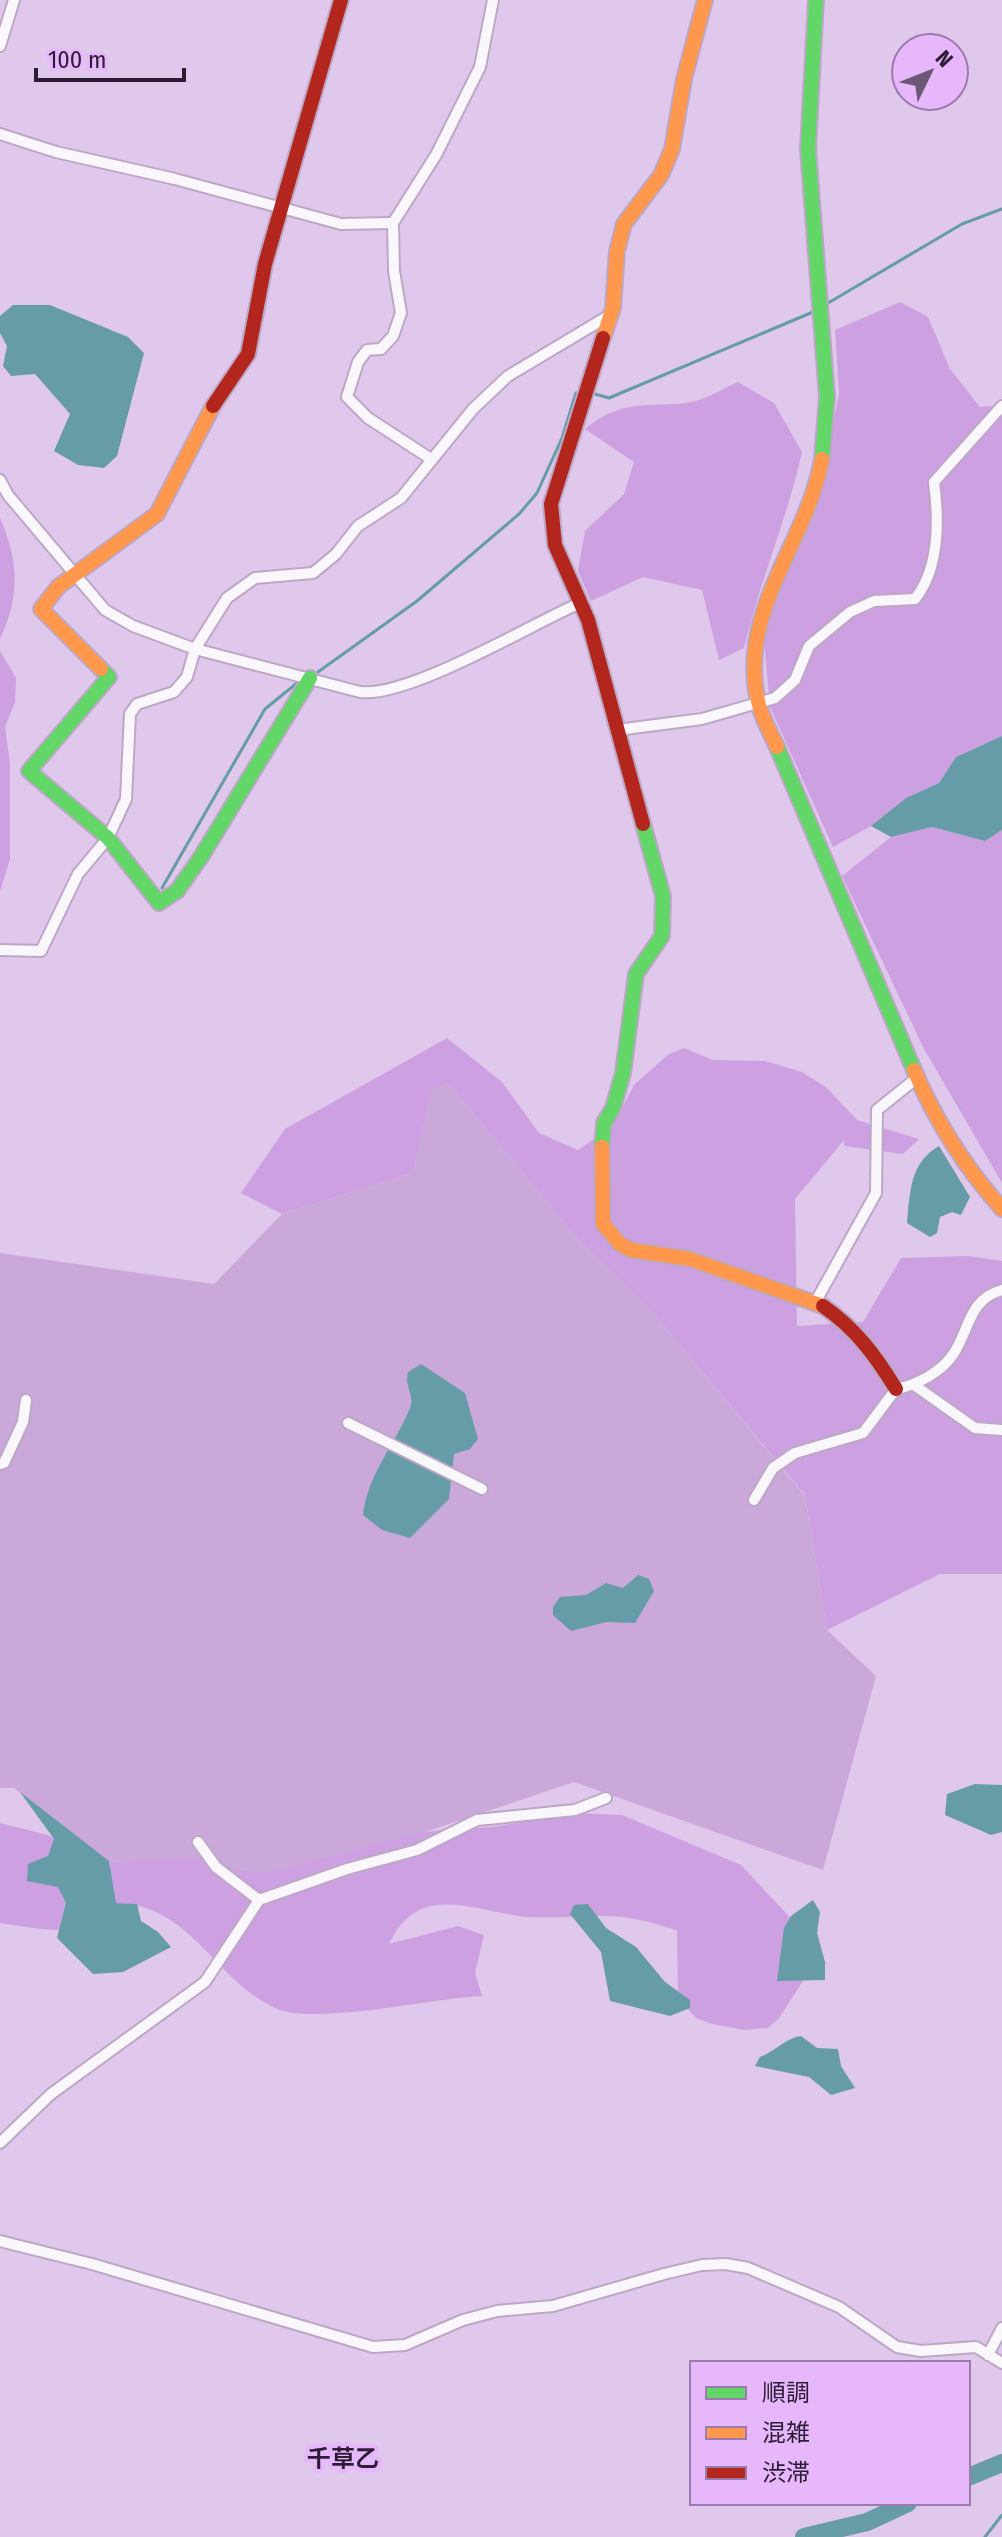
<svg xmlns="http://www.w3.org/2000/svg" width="1002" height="2537" viewBox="0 0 1002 2537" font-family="'Fira Sans Condensed','Noto Sans JP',sans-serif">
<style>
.green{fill:#caa8da}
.forest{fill:#cda1e1}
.water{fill:#669ca7}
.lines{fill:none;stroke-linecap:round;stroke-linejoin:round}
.stream{stroke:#669ca7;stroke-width:3}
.river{stroke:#669ca7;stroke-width:18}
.street-casing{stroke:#bca8c5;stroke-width:14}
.fast-casing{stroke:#bca8c5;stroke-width:18}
.slow-casing{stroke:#bca8c5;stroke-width:18}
.jam-casing{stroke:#bca8c5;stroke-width:18}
.street{stroke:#faf7fc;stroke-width:10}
.fast{stroke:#63d668;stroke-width:14}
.slow{stroke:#ff974d;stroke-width:14}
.jam{stroke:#b3261e;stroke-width:14}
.labels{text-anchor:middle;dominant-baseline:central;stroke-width:8;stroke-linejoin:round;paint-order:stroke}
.neighbourhood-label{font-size:24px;font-weight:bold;fill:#2e1c36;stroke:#e6b8fb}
</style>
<rect width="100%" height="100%" fill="#e0c7ec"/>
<polygon class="green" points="448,1083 576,1237 653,1313 805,1496 827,1630 876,1676 823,1870 574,1782 264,1886 129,1877 14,1788 0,1788 0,1253 214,1284 282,1214 413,1173 432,1088"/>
<g class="forest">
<polygon points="900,302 928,317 950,369 980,407 1002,405 1002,736 956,757 939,783 906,798 871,826 833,847 770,707 763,629 815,513 839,394 835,330"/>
<path d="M738,382L774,403L802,452C787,519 760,581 744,648L719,660L702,590L643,577L591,601L578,571L585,531L624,494L634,462L585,429C619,400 645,407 685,403C702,402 722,389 738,382Z"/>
<path d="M0,518C19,561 20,596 0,639Z"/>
<polygon points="0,651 16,678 15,702 5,727 10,763 10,859 0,892"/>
<polygon points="932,827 985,841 1002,830 1002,1183 923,1047 842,876 891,837"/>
<polygon points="447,1038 502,1082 539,1133 578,1150 611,1127 635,1084 669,1054 684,1048 713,1060 765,1061 802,1072 827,1088 857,1120 919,1139 903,1154 844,1146 844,1140 795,1199 797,1326 863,1322 901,1258 968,1256 1002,1261 1002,1574 940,1574 827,1630 805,1495 653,1313 576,1237 448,1083 432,1089 413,1173 282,1214 241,1193 285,1129"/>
<path d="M573,1813L622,1815L741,1865L799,1927L805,1978L779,2018L768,2028L744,2030L712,2024L696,2018L678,1998L677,1930C661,1926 645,1920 629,1918C597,1913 563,1919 530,1917C478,1914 420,1878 389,1944L458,1926L484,1935L475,1973L482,1996C432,1998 314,2026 275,2008C213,1979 192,1905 116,1903C76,1940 50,1930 0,1923V1823L48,1835L95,1864L187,1857L230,1869L270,1873L419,1832L492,1827Z"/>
</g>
<g class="water">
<polygon points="13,305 50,305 128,337 144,353 117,456 104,468 78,465 54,451 70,414 35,374 11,376 3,366 7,346 0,333 0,316"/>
<polygon points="1002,736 1002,830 985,841 932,827 891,837 871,826 906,798 939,783 956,757"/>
<path d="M939,1146L970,1197L961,1215L952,1212L940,1217L937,1233L930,1237L907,1223C910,1192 910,1162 939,1146Z"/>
<path d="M421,1364L465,1393L478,1439L470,1449L454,1454L449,1499L410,1538L382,1530L363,1515C368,1473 395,1445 410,1408C415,1396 404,1386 408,1372Z"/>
<polygon points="638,1575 649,1579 654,1591 635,1623 607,1622 571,1631 553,1615 553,1607 560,1597 586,1595 606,1583 623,1588"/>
<polygon points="975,1784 1002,1785 1002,1832 991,1835 945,1815 947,1794"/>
<polygon points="20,1792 109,1861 116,1903 137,1904 141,1921 158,1932 171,1947 123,1972 93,1974 57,1938 66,1903 58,1887 27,1881 28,1864 48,1856 54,1839"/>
<polygon points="813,1900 820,1912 817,1933 825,1962 825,1980 777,1981 784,1928 791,1916"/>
<polygon points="588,1904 606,1928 636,1947 665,1982 690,2000 690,2008 670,2016 610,2001 601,1952 570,1914 574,1905"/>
<path d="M801,2036L817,2048L838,2049L841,2066L855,2088L831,2095L809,2077L755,2066L760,2057C774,2052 788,2037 801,2036Z"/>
</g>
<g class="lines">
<g class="stream">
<polyline points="823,306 962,224 1002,209"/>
<polyline points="591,393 609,398 813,312"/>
<polyline points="318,672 417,601 519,514 537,493 562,438 576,393"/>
<polyline points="162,888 265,709 297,683"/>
<polyline points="985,2537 1002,2515"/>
</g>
<g class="river">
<polyline points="968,2477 1002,2463"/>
<polyline points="804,2537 867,2522 908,2503"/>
</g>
<g class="street-casing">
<g id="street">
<polyline points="0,46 14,0"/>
<polyline points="0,134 56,152 175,179 341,224 393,223"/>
<polyline points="431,459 368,418 347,397 358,362 367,350 381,349 393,336 401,313 394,271 393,223 436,155 480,67 493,0"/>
<path d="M0,480L8,495L105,610L133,626L195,649L360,692C408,698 530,625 580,603"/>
<path d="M617,730L702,719L775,698L795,680L809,646L850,612L874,601L915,599C940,568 939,520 934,482L1002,406"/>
<polyline points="0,950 41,951 78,874 108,838 126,799 130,714 137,704 174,692 187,677 195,649 227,598 255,578 313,573 336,554 358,526 401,498 473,409 508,376 610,315"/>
<polyline points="816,1301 876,1193 877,1110 918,1077"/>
<polyline points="914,1385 975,1428 1002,1430"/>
<polyline points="348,1423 482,1489"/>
<polyline points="0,1464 4,1463 23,1422 26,1400"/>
<path d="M754,1500L773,1468L795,1453L863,1433L896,1389C917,1385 942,1372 954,1353C970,1328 969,1299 1002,1290"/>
<polyline points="198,1842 216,1867 259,1900"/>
<polyline points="0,2143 51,2094 205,1982 259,1900 347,1869 417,1850 477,1820 575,1810 606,1798"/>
<polyline points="0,2241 92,2264 373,2347 405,2345 463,2320 497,2311 553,2306 664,2274 702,2265 726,2264 748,2268 839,2307 897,2347 921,2351 976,2347 1002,2363"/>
<polyline points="988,2355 1002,2328"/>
</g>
</g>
<g class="fast-casing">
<g id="fast">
<polyline points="816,0 808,149 827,397 822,459"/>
<polyline points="101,669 109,677 29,771 108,838 159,903 177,891 201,857 310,678"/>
<polyline points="777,747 914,1070"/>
<polyline points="602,1147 604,1123 613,1108 623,1073 636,974 662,936 663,896 643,824"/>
</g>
</g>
<g class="slow-casing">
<g id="slow">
<polyline points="603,338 613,308 617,251 624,224 661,175 672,149 684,79 705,0"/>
<polyline points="101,669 41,609 58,587 157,514 213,406"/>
<path d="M777,747C770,732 761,716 758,701C737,612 807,543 822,459"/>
<path d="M914,1070C936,1122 964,1166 1002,1209"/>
<polyline points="602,1147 603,1224 620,1244 631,1250 690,1259 823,1306"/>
</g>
</g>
<g class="jam-casing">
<g id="jam">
<polyline points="603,338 551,504 555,545 588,620 643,824"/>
<polyline points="213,406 248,354 265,264 341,0"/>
<path d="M823,1306C856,1329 875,1355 896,1389"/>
</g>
</g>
<use href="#street" class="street"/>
<use href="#fast" class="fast"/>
<use href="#slow" class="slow"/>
<use href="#jam" class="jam"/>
</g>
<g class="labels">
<g class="neighbourhood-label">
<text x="343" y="2459">千草乙</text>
</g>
</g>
<rect x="690" y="2361" width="280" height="144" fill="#e6b8fb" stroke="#9c7aac" stroke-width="2"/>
<rect x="706" y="2387" width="40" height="12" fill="#63d668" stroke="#9c7aac" stroke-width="2"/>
<text x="762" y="2401" font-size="24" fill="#2e1c36">順調</text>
<rect x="706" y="2427" width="40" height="12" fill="#ff974d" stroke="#9c7aac" stroke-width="2"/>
<text x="762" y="2441" font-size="24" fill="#2e1c36">混雑</text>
<rect x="706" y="2467" width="40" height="12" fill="#b3261e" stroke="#9c7aac" stroke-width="2"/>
<text x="762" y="2481" font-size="24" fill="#2e1c36">渋滞</text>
<g transform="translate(930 72) rotate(47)"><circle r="38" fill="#e6b8fb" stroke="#9c7aac" stroke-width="2"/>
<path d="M0-6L14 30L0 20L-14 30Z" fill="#6c5876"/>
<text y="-12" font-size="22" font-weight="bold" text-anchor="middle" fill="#2e1c36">N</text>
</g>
<path d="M36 68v12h148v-12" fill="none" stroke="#2e1c36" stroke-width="4"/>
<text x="48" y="68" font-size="24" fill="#2e1c36" stroke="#e6b8fb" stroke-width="6" paint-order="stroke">100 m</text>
</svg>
